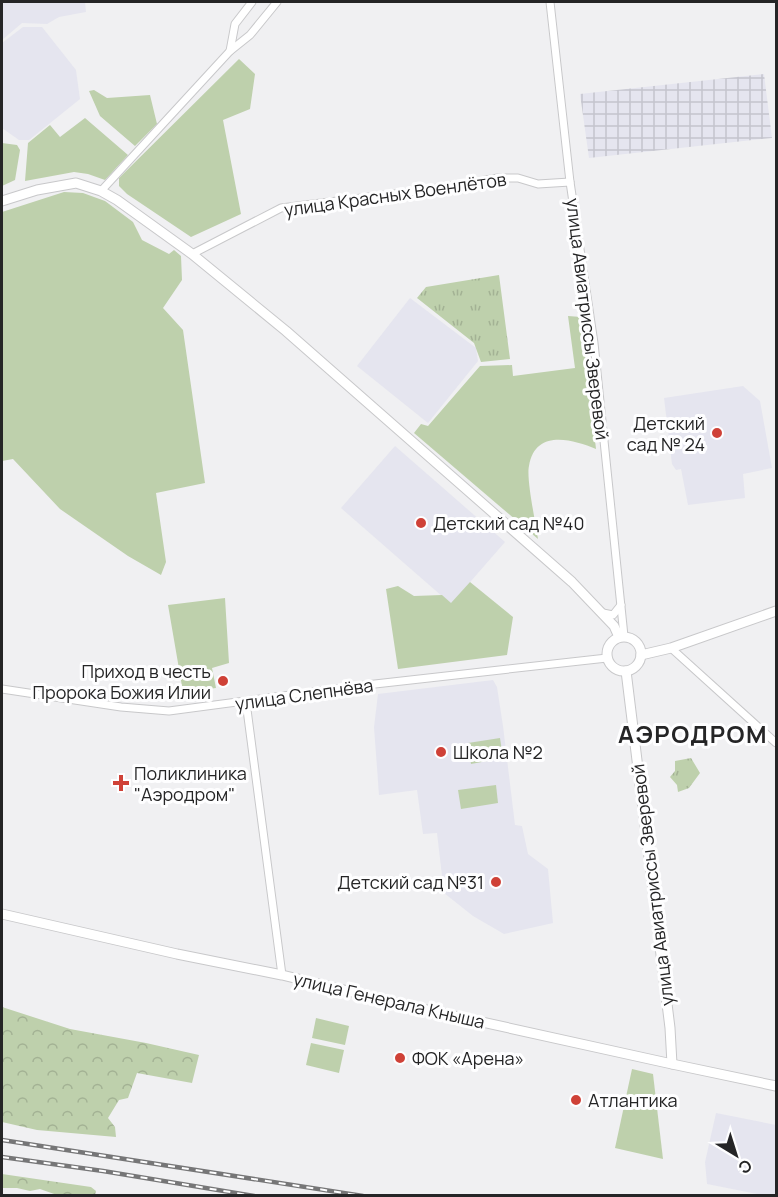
<svg xmlns="http://www.w3.org/2000/svg" width="778" height="1197" viewBox="0 0 778 1197" font-family="Manrope,sans-serif">
<style>
.built{fill:#e5e5ef}
.industrial{fill:url(#industrial-grid)}
.grass{fill:#bed0ac}
.forest{fill:url(#forest-crowns)}
.park{fill:url(#park-tufts)}
.lines{fill:none;stroke-linecap:round;stroke-linejoin:round}
.street-casing{stroke:#c8c8ca;stroke-width:9}
.secondary-casing{stroke:#c8c8ca;stroke-width:11}
.street{stroke:#fff;stroke-width:7}
.secondary{stroke:#fff;stroke-width:9}
.rail-casing{stroke:#767677;stroke-width:4.5}
.rail{stroke:#fefeff;stroke-width:2;stroke-dasharray:7;stroke-linecap:butt}
.poi-dot{fill:#cf4137;stroke:#fefeff;stroke-width:2}
.labels{text-anchor:middle;dominant-baseline:central;stroke-width:6;stroke-linejoin:round;paint-order:stroke}
.street-label{font-size:18px;fill:#252526;stroke:#fefeff}
.poi-label{font-size:18px;fill:#252526;stroke:#fefeff;text-anchor:start}
.district-label{font-size:24px;font-weight:bold;letter-spacing:1.5px;fill:#252526;stroke:#fefeff}
</style>
<defs>
<pattern id="industrial-grid" width="8" height="8" patternUnits="userSpaceOnUse" patternTransform="scale(1.5)"><rect width="8" height="8" fill="#e5e5ef"/><path d="M0 4h8M4 0v8" fill="none" stroke="#c4c4cd"/></pattern>
<pattern id="forest-crowns" width="20" height="18" patternUnits="userSpaceOnUse" patternTransform="scale(1.5)"><rect width="20" height="18" fill="#bed0ac"/><path d="M2 6a3 3 0 1 1 6 0M12 15a3 3 0 1 1 6 0" fill="none" stroke="#a3b294"/></pattern>
<pattern id="park-tufts" width="24" height="20" patternUnits="userSpaceOnUse" patternTransform="scale(1.5)"><rect width="24" height="20" fill="#bed0ac"/><path d="M3 7l-1-3M5 7V3M7 7l1-3M15 17l-1-3M17 17v-4M19 17l1-3" fill="none" stroke="#a3b294"/></pattern>
</defs>
<rect width="100%" height="100%" fill="#f0f0f2"/>
<g class="built">
<polygon points="2,2 85,2 86,12 59,17 47,24 22,23 2,40"/>
<polygon points="23,27 42,27 76,70 80,99 29,140 19,140 2,128 2,43"/>
<polygon points="410,298 476,348 478,361 428,423 357,366"/>
<polygon points="743,386 760,401 772,468 743,474 745,498 688,505 681,469 676,470 672,464 664,398"/>
<polygon points="395,446 505,542 451,604 341,508"/>
<polygon points="493,680 497,687 503,726 515,825 522,826 528,854 548,869 553,923 504,934 473,916 444,893 437,833 423,834 417,790 379,795 374,727 378,694"/>
<polygon points="716,1113 776,1125 776,1195 762,1195 707,1184 705,1162"/>
</g>
<polygon class="industrial" points="764,74 772,138 589,158 580,94"/>
<g class="grass">
<polygon points="239,59 255,74 250,109 223,120 241,214 191,237 127,194 119,186 119,178"/>
<polygon points="94,90 107,98 150,95 157,124 135,146 100,116 89,91"/>
<polygon points="85,118 128,155 105,180 88,174 74,172 25,181 28,143 50,125 60,137"/>
<polygon points="2,143 17,145 20,150 15,180 2,186"/>
<polygon points="64,192 83,193 105,201 133,222 142,240 169,254 174,250 181,256 182,280 163,308 183,330 205,483 156,493 166,562 161,575 128,556 60,509 13,459 2,461 2,212"/>
<path d="M568,316L581,317L596,449C572,439 535,429 529,466C526,479 536,524 538,539L414,433L421,424L428,426L480,366L512,365L513,376L575,368Z"/>
<polygon points="470,582 513,617 507,655 398,669 386,589 398,586 414,596 442,595 451,603"/>
<polygon points="225,598 229,663 212,668 216,688 183,692 168,605"/>
<polygon points="500,738 503,758 471,764 468,743"/>
<polygon points="496,785 498,803 461,809 458,790"/>
<polygon points="316,1018 349,1026 345,1045 312,1038"/>
<polygon points="311,1043 344,1050 339,1073 306,1065"/>
<polygon points="632,1069 653,1074 663,1159 615,1148"/>
</g>
<g class="forest">
<polygon points="2,1007 70,1029 146,1043 199,1055 192,1083 137,1073 128,1098 119,1100 108,1118 115,1127 116,1137 37,1130 2,1122"/>
<polygon points="2,1174 91,1187 96,1191 95,1195 57,1195 40,1189 30,1191 17,1188 2,1188"/>
</g>
<g class="park">
<polygon points="499,275 510,359 481,362 474,343 417,298 426,287"/>
<polygon points="691,758 700,773 689,788 678,792 677,785 670,777 675,771 675,761"/>
</g>
<g class="lines">
<g class="street-casing">
<g id="street">
<polyline points="550,2 570,182 594,343 624,636"/>
<polyline points="230,51 250,35 277,2"/>
<polyline points="101,191 230,51 235,24 252,2"/>
<polyline points="192,254 281,208 426,190 498,178 518,178 538,184 570,182"/>
<polyline points="603,613 613,615 621,605"/>
<polyline points="671,648 776,743"/>
<polyline points="2,689 121,707 169,711 366,685 607,658"/>
<polyline points="246,702 282,975"/>
</g>
</g>
<g class="secondary-casing">
<g id="secondary">
<polyline points="2,201 37,190 76,183 101,191 117,200 192,254 286,331 572,582 614,626 619,637"/>
<circle cx="624" cy="654" r="17"/>
<polyline points="641,655 671,648 776,611"/>
<polyline points="626,671 670,1028 672,1064"/>
<polyline points="2,914 177,954 282,975 414,1007 672,1064 776,1086"/>
</g>
</g>
<use href="#street" class="street"/>
<use href="#secondary" class="secondary"/>
<g class="rail-casing">
<g id="rail">
<polyline points="2,1140 363,1196"/>
<polyline points="2,1157 103,1171 254,1196"/>
</g>
</g>
<use href="#rail" class="rail"/>
</g>
<g class="poi-dot">
<circle cx="717" cy="433" r="6"/>
<circle cx="421" cy="523" r="6"/>
<circle cx="223" cy="681" r="6"/>
<circle cx="441" cy="752" r="6"/>
<path d="M118 774h6v6h6v6h-6v6h-6v-6h-6v-6h6z"/>
<circle cx="496" cy="882" r="6"/>
<circle cx="400" cy="1058" r="6"/>
<circle cx="576" cy="1100" r="6"/>
</g>
<g class="labels">
<g class="street-label">
<text transform="translate(395 194) rotate(-8)">улица Красных Военлётов</text>
<text transform="translate(588 319) rotate(83)">улица Авиатриссы Зверевой</text>
<text transform="translate(304 694) rotate(-8)">улица Слепнёва</text>
<text transform="translate(652 885) rotate(-97)">улица Авиатриссы Зверевой</text>
<text transform="translate(389 1000) rotate(13)">улица Генерала Кныша</text>
</g>
<g class="poi-label">
<text x="705" y="423" text-anchor="end">Детский<tspan x="705" dy="21">сад № 24</tspan></text>
<text x="433" y="523">Детский сад №40</text>
<text x="211" y="671" text-anchor="end">Приход в честь<tspan x="211" dy="21">Пророка Божия Илии</tspan></text>
<text x="453" y="752">Школа №2</text>
<text x="134" y="773">Поликлиника<tspan x="134" dy="21">"Аэродром"</tspan></text>
<text x="484" y="882" text-anchor="end">Детский сад №31</text>
<text x="412" y="1058">ФОК «Арена»</text>
<text x="588" y="1100">Атлантика</text>
</g>
<g class="district-label">
<text x="693" y="733">АЭРОДРОМ</text>
</g>
</g>
<rect width="778" height="1197" fill="none" stroke="#252526" stroke-width="6"/>
<g transform="translate(736 1155) rotate(142)" stroke="#fefeff" stroke-width="4.5" paint-order="stroke">
<path d="M0-4.5L10 22L0 15L-10 22Z" fill="#252526"/>
<text y="-9" font-size="16" font-weight="bold" text-anchor="middle" fill="#252526">С</text>
</g>
</svg>
